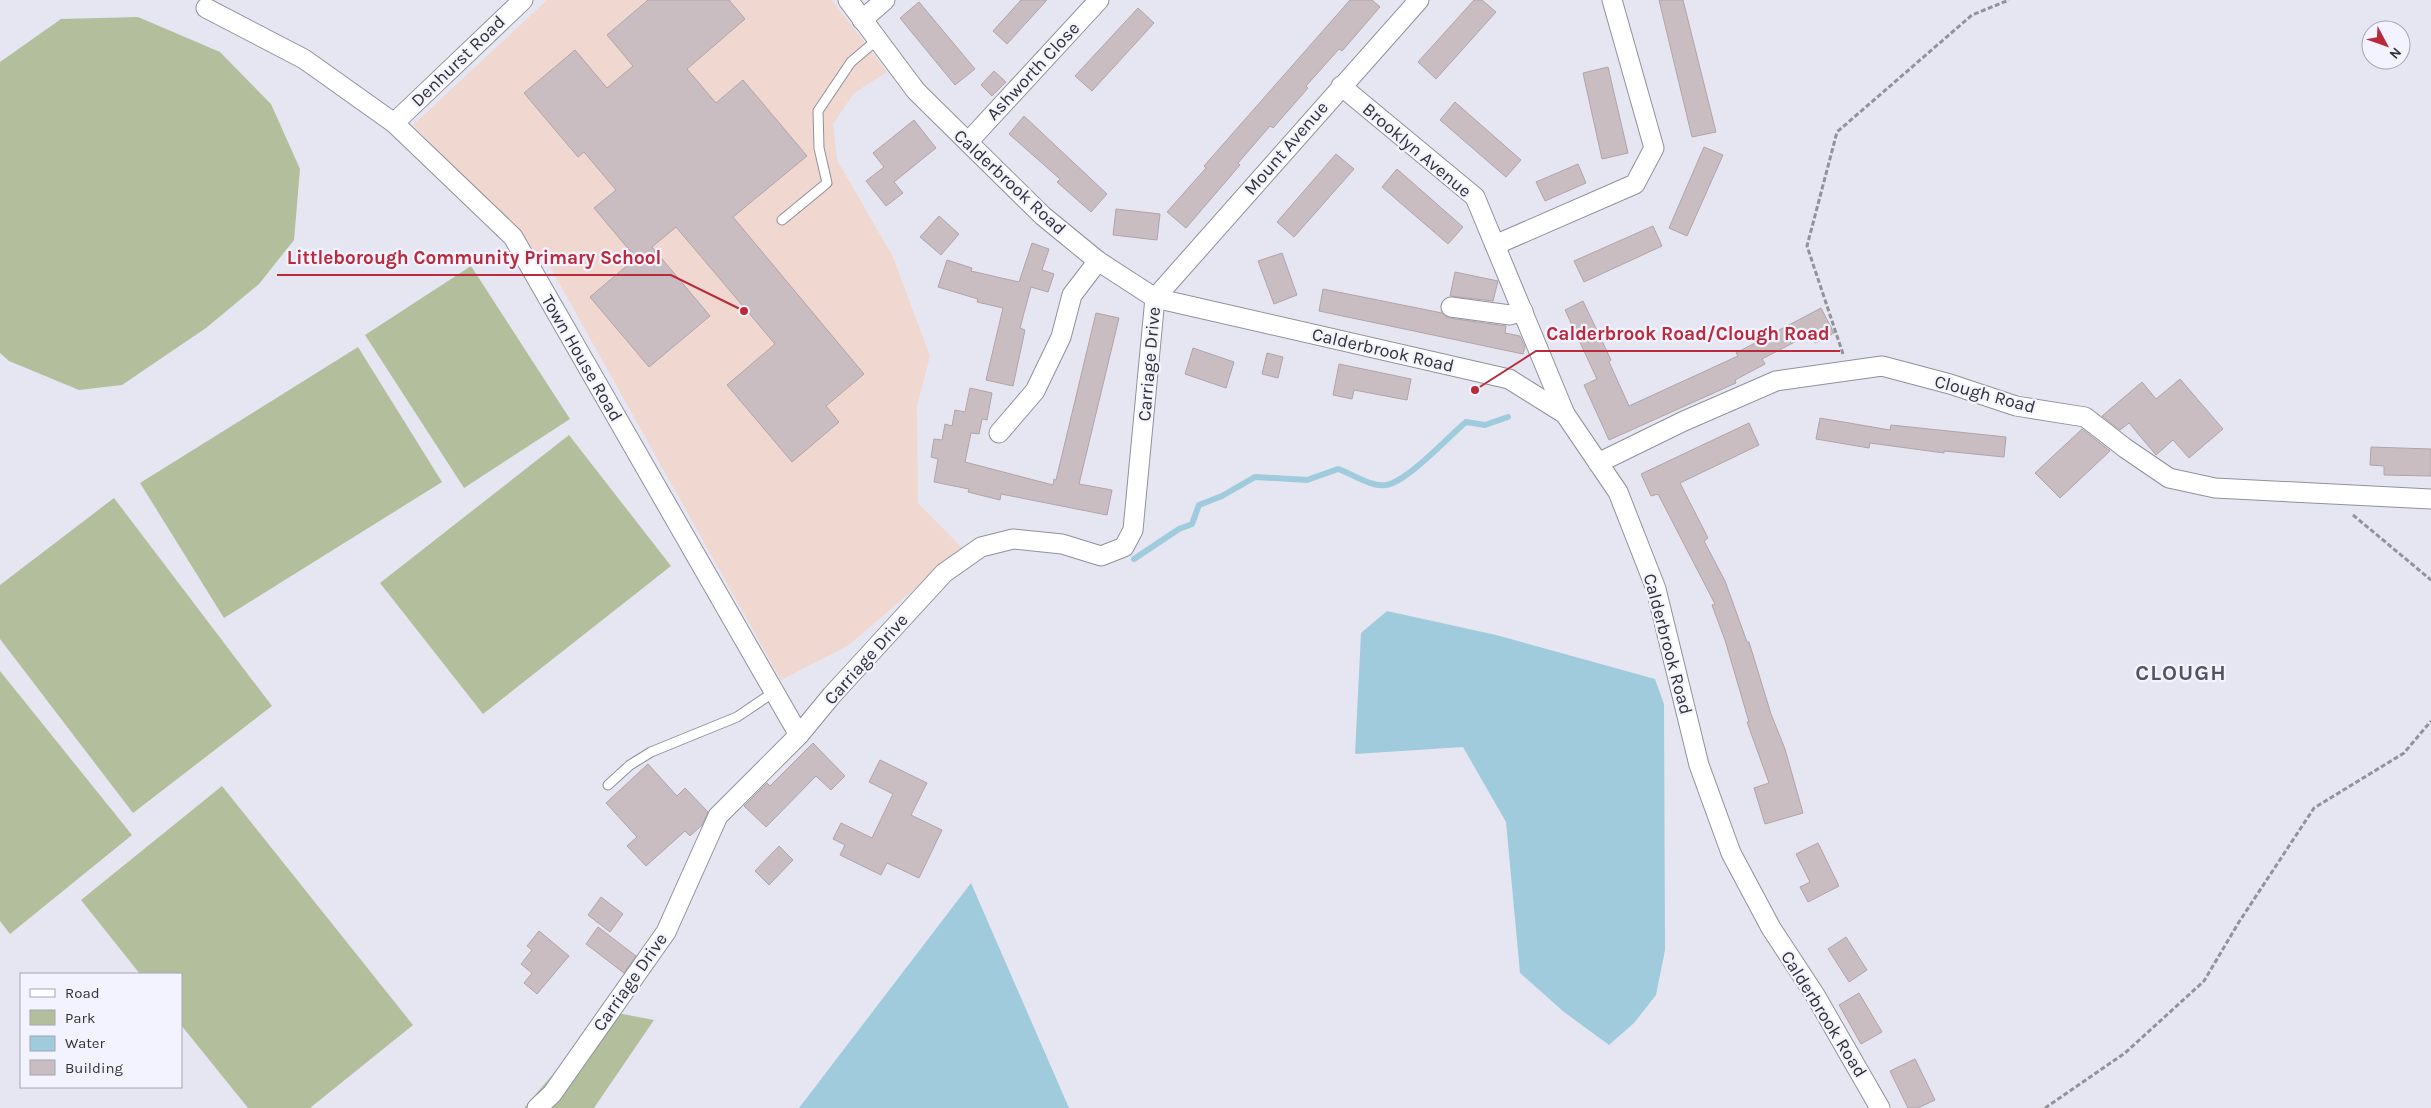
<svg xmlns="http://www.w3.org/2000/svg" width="2431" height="1108" viewBox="0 0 2431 1108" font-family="Karla,sans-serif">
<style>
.education{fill:#f0d7d0}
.green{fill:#b3bf9c}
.water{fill:#a0cbdc}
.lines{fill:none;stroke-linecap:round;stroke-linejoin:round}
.stream{stroke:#a0cbdc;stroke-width:6}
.building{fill:#cabdc2;stroke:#b1a4a9}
.lane-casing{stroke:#90919c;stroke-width:11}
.street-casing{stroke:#90919c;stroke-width:21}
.path{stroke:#92929b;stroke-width:3;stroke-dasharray:5 2.5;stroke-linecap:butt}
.lane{stroke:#fff;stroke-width:9}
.street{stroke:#fff;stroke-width:19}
.labels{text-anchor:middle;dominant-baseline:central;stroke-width:4.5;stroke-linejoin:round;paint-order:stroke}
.street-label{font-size:18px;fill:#323236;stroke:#f3f3ff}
.district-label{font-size:22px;font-weight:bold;letter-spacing:1px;fill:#53535d;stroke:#f3f3ff}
.leader{fill:none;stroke:#ba2a3a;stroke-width:2}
.callout-dot{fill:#ba2a3a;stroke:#f3f3ff;stroke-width:2}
.callout-label{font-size:19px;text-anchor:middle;font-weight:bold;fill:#ba2a3a;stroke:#f3f3ff;stroke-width:4.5;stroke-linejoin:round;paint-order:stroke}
</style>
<rect width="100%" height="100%" fill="#e5e6f2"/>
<polygon class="education" points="547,0 832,0 887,72 854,93 833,124 837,160 893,257 930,356 917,406 918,503 962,548 849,645 781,680 549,265 413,125"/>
<g class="green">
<polygon points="138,17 220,52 271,104 300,169 294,240 259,284 206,328 122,385 79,390 9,361 0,353 0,62 61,19"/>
<polygon points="471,266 570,419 464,488 365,335"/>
<polygon points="358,347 442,482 224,618 140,483"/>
<polygon points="569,435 671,566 483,714 380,583"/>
<polygon points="114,498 272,706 133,813 0,639 0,585"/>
<polygon points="0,671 132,835 10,934 0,921"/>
<polygon points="222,786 413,1025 310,1108 248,1108 181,1025 181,974 140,974 81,900"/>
<polygon points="607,1011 654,1020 594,1108 524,1108"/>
</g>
<g class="water">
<polygon points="1387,611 1496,635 1655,679 1664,704 1665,950 1656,995 1634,1023 1609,1045 1564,1012 1520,973 1506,822 1463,747 1355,754 1361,633"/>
<polygon points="971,883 1069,1108 799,1108"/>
</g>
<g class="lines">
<path class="stream" d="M1134,559L1179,529L1192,524L1199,505L1222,496L1255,477L1307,480L1338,469C1353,474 1370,487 1386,485C1407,482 1448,437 1466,422L1485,425L1508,417"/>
</g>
<g class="building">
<polygon points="648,0 729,0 745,19 687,69 716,103 743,80 807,156 733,217 864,374 826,406 839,422 792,462 727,385 775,344 676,227 652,247 710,316 649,367 590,297 636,258 594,208 616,190 584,152 578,157 524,93 575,50 607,88 633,66 607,35"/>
<polygon points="1021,0 1047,0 1007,44 993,31"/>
<polygon points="1350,0 1372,0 1380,7 1342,51 1339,49 1323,67 1306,86 1308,88 1273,128 1270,126 1238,163 1240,165 1186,228 1167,212 1206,168 1204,166"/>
<polygon points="1474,0 1482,0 1496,12 1436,79 1418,62"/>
<polygon points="1659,0 1683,0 1716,132 1692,137"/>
<polygon points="919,2 975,69 955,85 900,18"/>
<polygon points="1138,8 1154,23 1092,91 1075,76"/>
<polygon points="1608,67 1628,153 1602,159 1583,73"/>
<polygon points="994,71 1006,82 992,96 981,85"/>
<polygon points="1455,102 1521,160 1506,177 1440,120"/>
<polygon points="1024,116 1107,194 1091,212 1057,182 1060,179 1009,134"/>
<polygon points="914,120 936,148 894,182 903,193 886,206 866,181 884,167 873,153"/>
<polygon points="1704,147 1723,155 1687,236 1669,228"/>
<polygon points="1336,154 1354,169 1294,237 1277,222"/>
<polygon points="1578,164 1586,183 1545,201 1536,182"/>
<polygon points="1397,169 1463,227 1448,244 1382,187"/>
<polygon points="1116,209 1160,214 1157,240 1113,235"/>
<polygon points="939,216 959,234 941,255 920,237"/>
<polygon points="1653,226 1662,246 1584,282 1574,261"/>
<polygon points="1032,243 1049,249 1042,270 1054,274 1048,292 1031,287 1020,328 1025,330 1013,386 986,380 1003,308 977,302 978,299 938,287 947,260 972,268 971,271 1019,282"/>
<polygon points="1282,253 1297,295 1274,304 1258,261"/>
<polygon points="1455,272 1498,281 1493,301 1450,296"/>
<polygon points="1323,289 1442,313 1449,318 1506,326 1505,333 1520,336 1525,347 1523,354 1319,311"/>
<polygon points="1583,301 1611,360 1609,362 1629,406 1738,356 1736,353 1821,308 1834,333 1815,343 1810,334 1762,359 1765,364 1735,380 1736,383 1609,440 1584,385 1597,379 1565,310"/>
<polygon points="1096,313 1119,318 1079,484 1112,490 1107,515 1001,494 1000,500 968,492 969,489 934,482 938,459 931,457 934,439 942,440 945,424 952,426 955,410 965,412 970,388 992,393 987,420 982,419 979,434 971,433 965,462 1053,485 1054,479 1056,480"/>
<polygon points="1193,348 1234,362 1226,388 1185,374"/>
<polygon points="1267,353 1283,357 1278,378 1262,374"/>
<polygon points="1339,364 1411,379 1407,400 1354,390 1352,399 1333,395"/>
<polygon points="2180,379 2223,429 2189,458 2173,440 2156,455 2129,423 2120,430 2102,416 2142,382 2156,399"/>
<polygon points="1820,418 1890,430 1891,425 2006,437 2004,457 1944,451 1944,453 1870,443 1869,448 1816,439"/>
<polygon points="1749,423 1759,445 1680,483 1708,538 1704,541 1725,581 1747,642 1749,642 1771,714 1785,749 1803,813 1765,824 1754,788 1769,783 1747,722 1749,722 1725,640 1712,605 1715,604 1658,494 1651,496 1641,474"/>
<polygon points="2082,429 2110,451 2060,498 2035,473"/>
<polygon points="2371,447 2431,449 2431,476 2384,475 2384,466 2370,465"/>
<polygon points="813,743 845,776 831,790 816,776 766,827 744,806 767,783 770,786"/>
<polygon points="880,760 927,783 911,815 942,830 919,878 887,863 881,875 840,855 845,845 833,839 841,823 872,838 893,794 869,782"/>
<polygon points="648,764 677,796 685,788 708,812 702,825 690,836 685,831 646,866 627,846 637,837 606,803"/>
<polygon points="1818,843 1839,886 1808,902 1800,887 1810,882 1796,854"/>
<polygon points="779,846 793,860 769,885 755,871"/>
<polygon points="601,897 623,914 610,932 588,915"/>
<polygon points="598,927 636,956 624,973 586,944"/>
<polygon points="539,931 569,956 537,994 524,983 532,973 521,964 532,950 527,946"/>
<polygon points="1846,937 1867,970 1849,982 1828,949"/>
<polygon points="1859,993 1882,1032 1861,1044 1839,1005"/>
<polygon points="1915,1059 1935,1100 1918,1108 1908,1108 1890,1071"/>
</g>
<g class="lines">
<g class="lane-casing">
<g id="lane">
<polyline points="782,220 827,183 819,148 818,111 851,62 877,40"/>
<polyline points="608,785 630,765 651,752 737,717 774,692"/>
</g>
</g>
<g class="street-casing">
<g id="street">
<polyline points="848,0 916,91 1043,216 1098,261 1155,298 1509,379 1565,414 1618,492 1656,589 1699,765 1731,853 1771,928 1815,995 1880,1108"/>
<polyline points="206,8 304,59 394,123 513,237 799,735"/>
<polyline points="862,20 885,0"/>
<polyline points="1341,86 1475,197 1565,414"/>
<polyline points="394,123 523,0"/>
<polyline points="968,142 1099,0"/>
<polyline points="1495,245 1635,184 1654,148 1612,0"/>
<polyline points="1155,298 1419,0"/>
<polyline points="1451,307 1510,315 1523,311"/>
<polyline points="999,433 1035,391 1061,337 1072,295 1098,261"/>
<polyline points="1598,463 1684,421 1776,381 1882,366 1950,384 2016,406 2085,417 2125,448 2169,478 2215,488 2431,499"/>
<polyline points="537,1108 552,1094 666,932 718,816 799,735 832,695 944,573 981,547 1013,539 1062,544 1101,556 1124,547 1133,530 1155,298"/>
</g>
</g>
<g class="path">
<polyline points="1843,354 1807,246 1837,132 1972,15 2009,0"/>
<polyline points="2353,515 2431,580"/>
<polyline points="2045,1108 2125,1053 2204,981 2239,922 2314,808 2404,753 2431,721"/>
</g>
<use href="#lane" class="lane"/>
<use href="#street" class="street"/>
</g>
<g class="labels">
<g class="street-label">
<text transform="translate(458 61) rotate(-44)">Denhurst Road</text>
<text transform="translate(1033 71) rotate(-47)">Ashworth Close</text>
<text transform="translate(1286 148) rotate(-49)">Mount Avenue</text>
<text transform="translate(1417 150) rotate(40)">Brooklyn Avenue</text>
<text transform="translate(1010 182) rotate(43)">Calderbrook Road</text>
<text transform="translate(1383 350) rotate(13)">Calderbrook Road</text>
<text transform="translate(582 358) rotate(60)">Town House Road</text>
<text transform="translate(1149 364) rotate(-85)">Carriage Drive</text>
<text transform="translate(1985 394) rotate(15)">Clough Road</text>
<text transform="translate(1668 644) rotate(75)">Calderbrook Road</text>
<text transform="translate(866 659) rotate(-48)">Carriage Drive</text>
<text transform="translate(630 982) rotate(-55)">Carriage Drive</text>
<text transform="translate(1824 1014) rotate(58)">Calderbrook Road</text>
</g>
<g class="district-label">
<text x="2181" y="673">CLOUGH</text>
</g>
</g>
<path class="leader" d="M744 311L671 275H277M1475 390L1536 351H1840"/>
<g class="callout-dot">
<circle cx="744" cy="311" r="5"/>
<circle cx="1475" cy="390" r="5"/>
</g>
<g class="callout-label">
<text x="474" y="264">Littleborough Community Primary School</text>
<text x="1688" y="340">Calderbrook Road/Clough Road</text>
</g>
<rect x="20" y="973" width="162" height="115" fill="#f3f3ff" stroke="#a6a6af"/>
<rect x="30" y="989" width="25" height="8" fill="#ffffff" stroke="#a6a6af"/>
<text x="65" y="998" font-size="15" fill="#323236">Road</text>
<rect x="30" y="1010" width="25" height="15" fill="#b3bf9c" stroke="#a6a6af"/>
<text x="65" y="1023" font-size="15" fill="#323236">Park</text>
<rect x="30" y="1036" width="25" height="15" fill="#a0cbdc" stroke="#a6a6af"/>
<text x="65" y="1048" font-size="15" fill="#323236">Water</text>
<rect x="30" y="1060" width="25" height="15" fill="#cabdc2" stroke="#a6a6af"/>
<text x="65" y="1073" font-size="15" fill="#323236">Building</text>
<g transform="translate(2386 45) rotate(131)"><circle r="24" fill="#f3f3ff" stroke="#a6a6af"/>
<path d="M0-4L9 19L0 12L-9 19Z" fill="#ba2a3a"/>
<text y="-8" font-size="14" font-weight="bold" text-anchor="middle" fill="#323236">N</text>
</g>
</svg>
